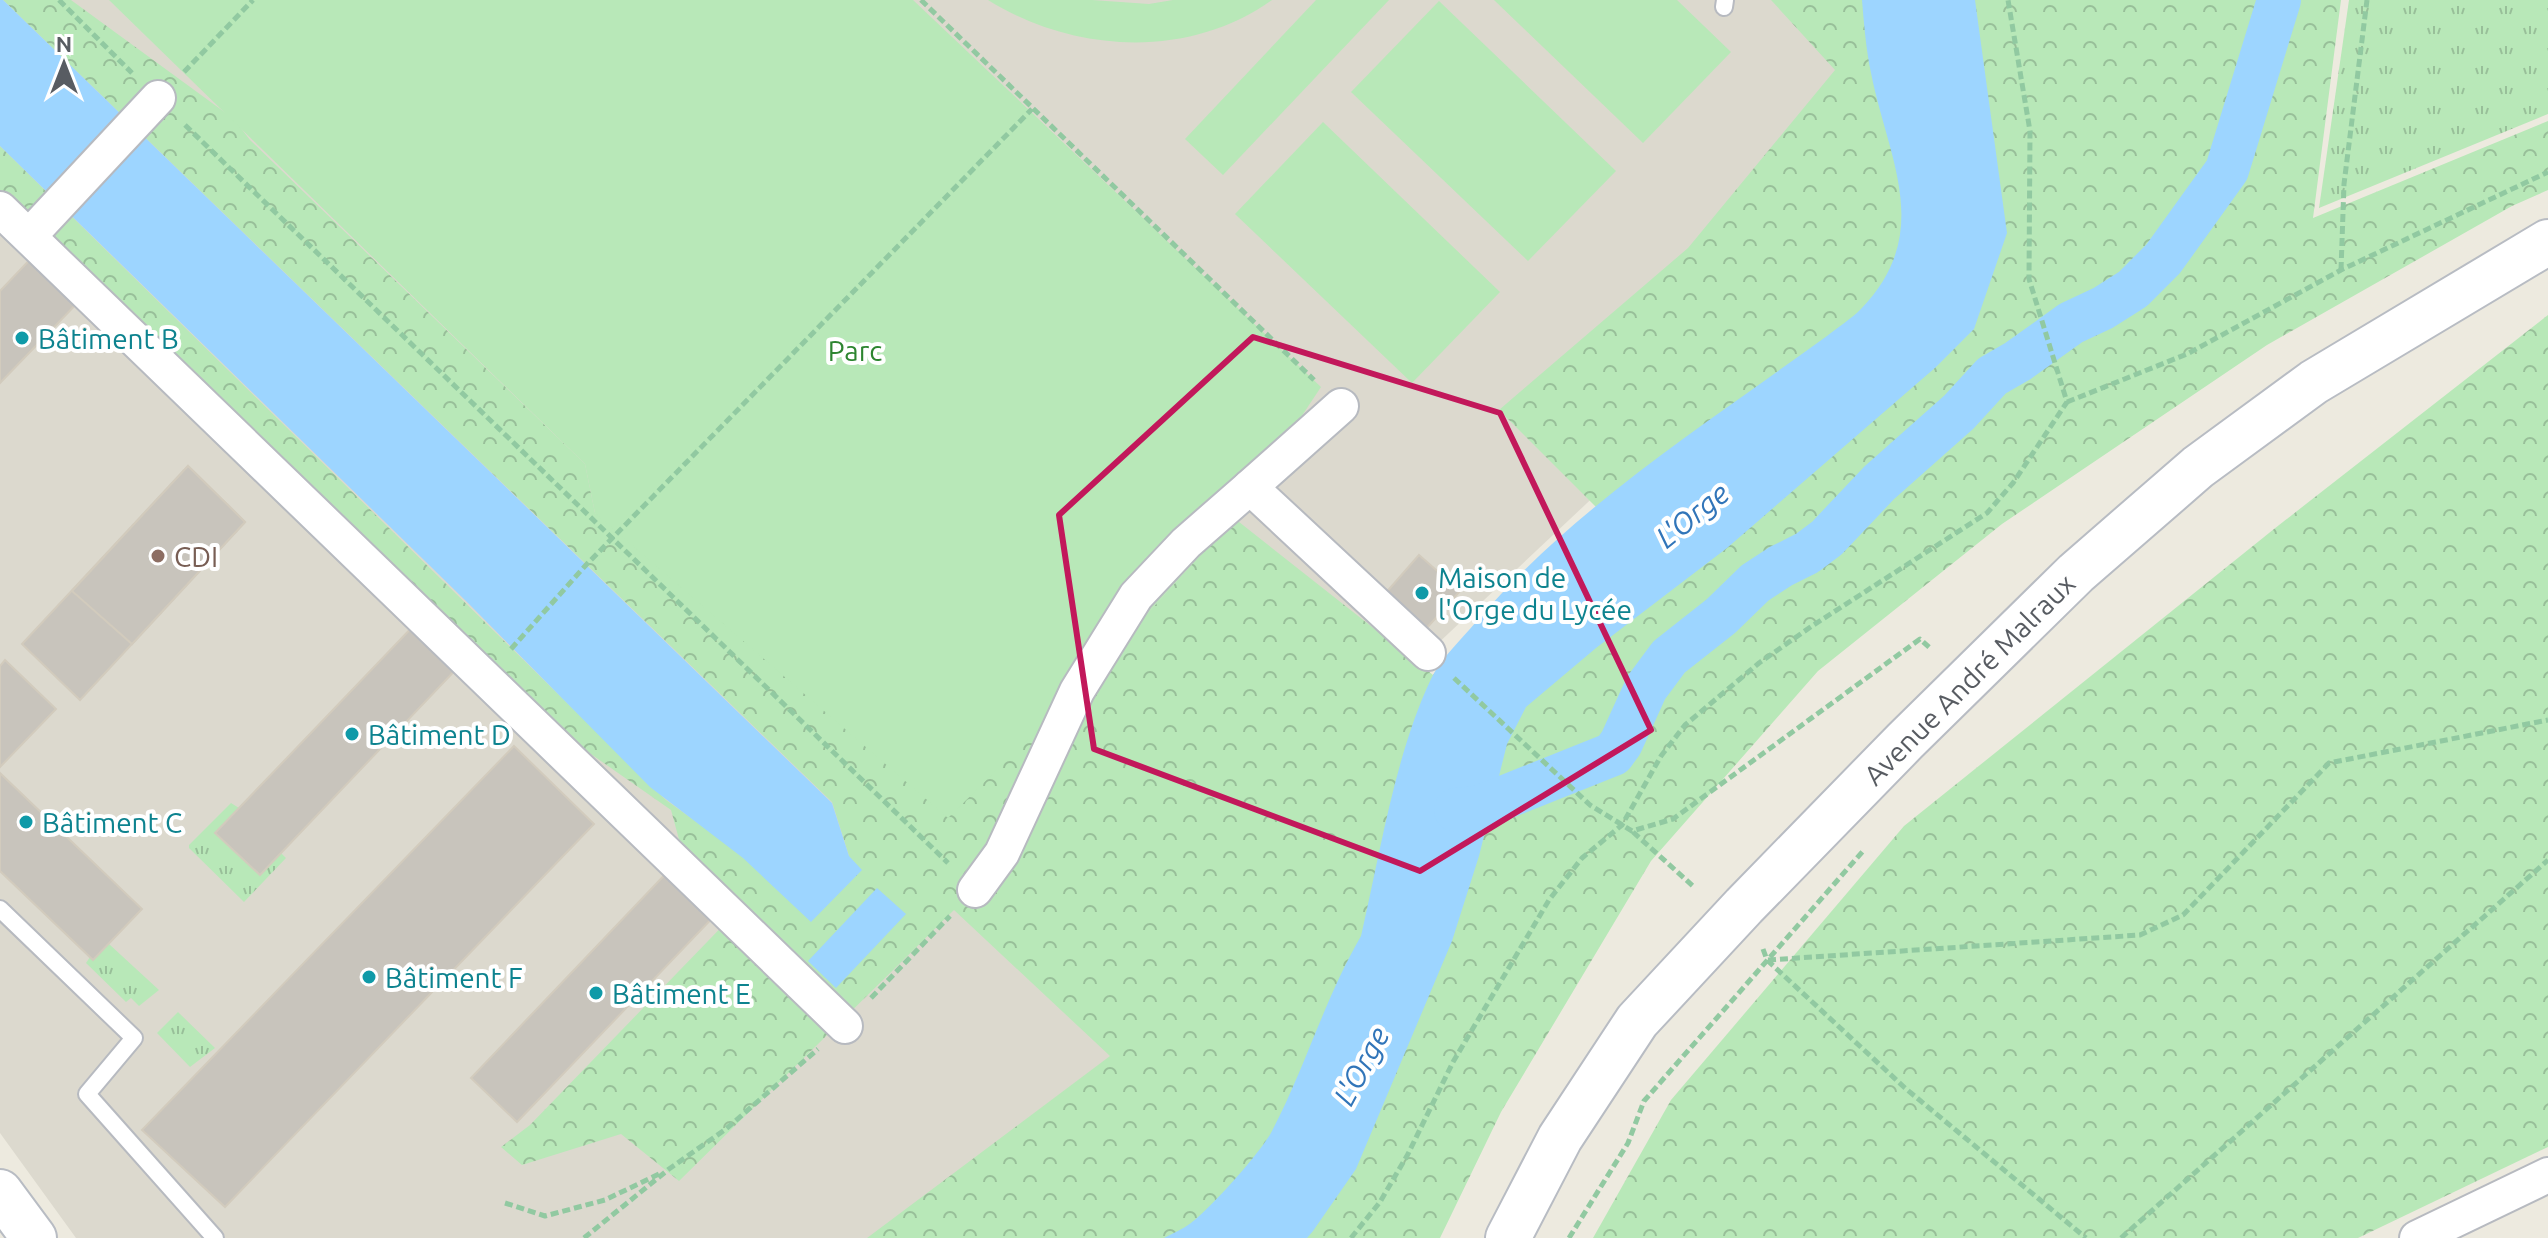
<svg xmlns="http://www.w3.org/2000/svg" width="2548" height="1238" viewBox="0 0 2548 1238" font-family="Ubuntu,sans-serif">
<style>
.education{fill:#dcd9ce}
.grass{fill:url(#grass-tufts)}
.forest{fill:url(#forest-crowns)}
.park{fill:#b8e8b8}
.water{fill:#9dd5ff}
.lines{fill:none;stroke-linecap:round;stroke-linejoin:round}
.canal{stroke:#9dd5ff;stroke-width:44}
.building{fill:#c8c4bc;stroke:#d2cbbd;stroke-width:2}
.lane-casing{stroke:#b7bac0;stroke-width:20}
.street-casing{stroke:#b7bac0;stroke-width:38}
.secondary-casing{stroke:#b8bcc3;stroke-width:48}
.path{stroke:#91c9a1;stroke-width:5;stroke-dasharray:8 4;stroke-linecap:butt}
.lane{stroke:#fff;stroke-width:16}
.street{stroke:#fff;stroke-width:34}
.secondary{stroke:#fff;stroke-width:44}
.marked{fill:none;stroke:#c2185b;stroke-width:6;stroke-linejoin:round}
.culture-dot{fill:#0f9aa8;stroke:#fff;stroke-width:3}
.education-dot{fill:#8d6e63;stroke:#fff;stroke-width:3}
.labels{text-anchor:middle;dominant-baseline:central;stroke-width:8;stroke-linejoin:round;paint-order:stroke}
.culture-label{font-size:28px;fill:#0d838f;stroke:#fff;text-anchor:start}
.park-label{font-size:28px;fill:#2d8530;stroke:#fff}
.education-label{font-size:28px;fill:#785e54;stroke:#fff;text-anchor:start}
.street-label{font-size:28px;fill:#585c62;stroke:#fff}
.water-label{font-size:30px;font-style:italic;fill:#3175b9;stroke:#fff}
</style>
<defs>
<pattern id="grass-tufts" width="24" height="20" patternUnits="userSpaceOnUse" patternTransform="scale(2)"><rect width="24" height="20" fill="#b8e8b8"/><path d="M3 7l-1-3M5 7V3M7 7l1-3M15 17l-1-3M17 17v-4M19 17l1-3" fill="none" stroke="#98bf99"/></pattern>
<pattern id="forest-crowns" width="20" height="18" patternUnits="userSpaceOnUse" patternTransform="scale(2)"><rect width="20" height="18" fill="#b8e8b8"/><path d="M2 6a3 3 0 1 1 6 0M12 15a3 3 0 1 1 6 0" fill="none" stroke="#98bf99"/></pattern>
</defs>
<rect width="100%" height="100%" fill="#edeadf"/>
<polygon class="education" points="0,0 1848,0 1884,192 1620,472 1416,664 1143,1238 76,1238 0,1133"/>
<g class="grass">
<polygon points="2349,0 2548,0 2548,114 2319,208"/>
<polygon points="231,803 239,808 216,833 260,875 281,853 286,858 244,902 189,848 189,845"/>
<polygon points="109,944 159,990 139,1006 131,998 126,1002 86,963 90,957 93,960"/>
<polygon points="178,1012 215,1048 190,1067 157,1033"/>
</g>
<g class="forest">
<path d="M3,0H71L234,119L250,140L585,464L595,513L1077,691L1234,518L1433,675C1481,613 1535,558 1596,507L1499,410L1688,248L1835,70L1771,0H2341L2313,218L2548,121V190L2512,206L2267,345L2002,524L1818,671L1651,861L1501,1112L1440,1238H867L1110,1056L954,910L679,1181L621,1134L522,1165L501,1147L530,1125L737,911L683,854L671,810L515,701L0,204V146L666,800L723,841L762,873L849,856L832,802Z"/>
<polygon points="2548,315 2548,1147 2358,1238 1593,1238 1671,1100 1904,826 2274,529"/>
</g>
<g class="park">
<polygon points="109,0 913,0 1321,387 1234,518 1077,691 948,818 595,513 585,464"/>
<path d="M988,0H1092L1149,4L1173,0H1272C1188,60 1073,53 988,0Z"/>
<polygon points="1316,0 1389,0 1223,175 1185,139"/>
<polygon points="1494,0 1677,0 1731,52 1643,143"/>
<polygon points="1439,1 1616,171 1528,261 1351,92"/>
<polygon points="1323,122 1500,292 1412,383 1235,214"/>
</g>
<g class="water">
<polygon points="0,0 3,0 832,803 849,856 862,870 811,922 743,858 650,787 468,603 0,146"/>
<path d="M1862,0H1975L2007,233L1974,329L1936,367L1727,548L1596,648L1526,707L1507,744L1479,856L1452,941L1356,1169L1313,1231L1307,1238H1164C1173,1233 1183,1229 1191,1223C1210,1209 1262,1151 1272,1131C1305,1068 1325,998 1361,936C1380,854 1395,755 1431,679C1441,658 1461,640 1476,622C1574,507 1706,424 1827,336C1838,327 1851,319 1861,309C1935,232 1888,159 1871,73C1866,49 1864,24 1862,0Z"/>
<polygon points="877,888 906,914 836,988 808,961"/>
</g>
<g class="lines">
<polyline class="canal" points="1456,810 1478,808 1613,754 1621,743 1646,688 1669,657 1721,616 1755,583 1781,566 1807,553 1827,538 1879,483 1959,412 1992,376 2018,361 2071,323 2103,308 2133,289 2163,259 2227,170 2279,0"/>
</g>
<g class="building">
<polygon points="39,250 86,294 0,383 0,291"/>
<polygon points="188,466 245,522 80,700 22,644"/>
<polygon points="188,466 245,522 132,644 72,591"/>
<polygon points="1419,555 1460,591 1424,631 1384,595"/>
<polygon points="420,619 464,661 260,875 215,833"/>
<polygon points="5,660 56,709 0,767 0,666"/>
<polygon points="514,746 594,824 225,1207 142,1130"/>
<polygon points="0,773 142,909 93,960 0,871"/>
<polygon points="675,864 721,909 517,1122 471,1078"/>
</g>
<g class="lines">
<g class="lane-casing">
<g id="lane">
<polyline points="1724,7 1725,0"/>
<polyline points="0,909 134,1038 87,1094 215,1238"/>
</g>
</g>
<g class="street-casing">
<g id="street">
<polyline points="0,209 845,1026"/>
<polyline points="30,235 158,98"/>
<polyline points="1341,406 1250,487 1428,653"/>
<polyline points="975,890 1002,853 1077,691 1136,596 1186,543 1250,487"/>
<polyline points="2417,1238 2548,1175"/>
</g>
</g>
<g class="secondary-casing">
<g id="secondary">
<polyline points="0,1192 34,1238"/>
<polyline points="1508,1238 1560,1138 1637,1021 1744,906 1905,741 2076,573 2198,467 2314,382 2548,242"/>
</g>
</g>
<g class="path">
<polyline points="59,0 132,73"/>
<polyline points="921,0 1314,380"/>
<polyline points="184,72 253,0"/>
<polyline points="185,125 948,863"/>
<polyline points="2341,270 2344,184 2367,0"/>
<polyline points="2067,402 2187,354 2341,270 2548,172"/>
<polyline points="511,649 586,565 1032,109"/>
<polyline points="1454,678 1590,805 1632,831 1673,819 1920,639 1930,648"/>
<polyline points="1633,832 1694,887"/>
<polyline points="1763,949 1767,960 1905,1088 2086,1238"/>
<polyline points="1768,960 2140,935 2183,915 2329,763 2548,720"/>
<polyline points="871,998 950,916"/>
<polyline points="505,1203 545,1216 605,1200 661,1173"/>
<polyline points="584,1238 669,1169 726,1129 818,1049"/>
<polyline points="1351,1238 1380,1202 1408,1154 1453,1062 1549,900 1582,858 1622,825 1661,756 1685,725 1759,663 1812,626 1987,513 2013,483 2067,402 2029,279 2030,131 2008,0"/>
<polyline points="1569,1238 1628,1143 1644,1101 1864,850"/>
<polyline points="2121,1238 2548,860"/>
</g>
<use href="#lane" class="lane"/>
<use href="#street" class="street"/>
<use href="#secondary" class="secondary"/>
</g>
<path class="marked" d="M1253,337L1500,413L1651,730L1420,871L1094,749L1059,515Z"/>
<g class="culture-dot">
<circle cx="22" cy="338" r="8"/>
<circle cx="1422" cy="593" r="8"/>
<circle cx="352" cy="734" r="8"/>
<circle cx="26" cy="822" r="8"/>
<circle cx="369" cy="977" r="8"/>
<circle cx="596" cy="993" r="8"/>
</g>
<circle class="education-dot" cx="158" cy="556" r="8"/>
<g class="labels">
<g class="culture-label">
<text x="38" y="338">Bâtiment B</text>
<text x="1438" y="577">Maison de<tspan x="1438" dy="32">l'Orge du Lycée</tspan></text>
<text x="368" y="734">Bâtiment D</text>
<text x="42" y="822">Bâtiment C</text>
<text x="385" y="977">Bâtiment F</text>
<text x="612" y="993">Bâtiment E</text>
</g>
<g class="park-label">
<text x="855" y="350">Parc</text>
</g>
<g class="education-label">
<text x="174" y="556">CDI</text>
</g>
<g class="street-label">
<text transform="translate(1969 679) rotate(-45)">Avenue André Malraux</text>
</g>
<g class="water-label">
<text transform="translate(1692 515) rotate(-39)">L'Orge</text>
<text transform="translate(1361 1066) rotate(-62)">L'Orge</text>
</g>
</g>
<g transform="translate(64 64)" stroke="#ffffff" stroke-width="6" paint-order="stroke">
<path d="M0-6L14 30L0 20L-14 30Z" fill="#585c62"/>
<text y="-12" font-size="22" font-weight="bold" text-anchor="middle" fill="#585c62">N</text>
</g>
</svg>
